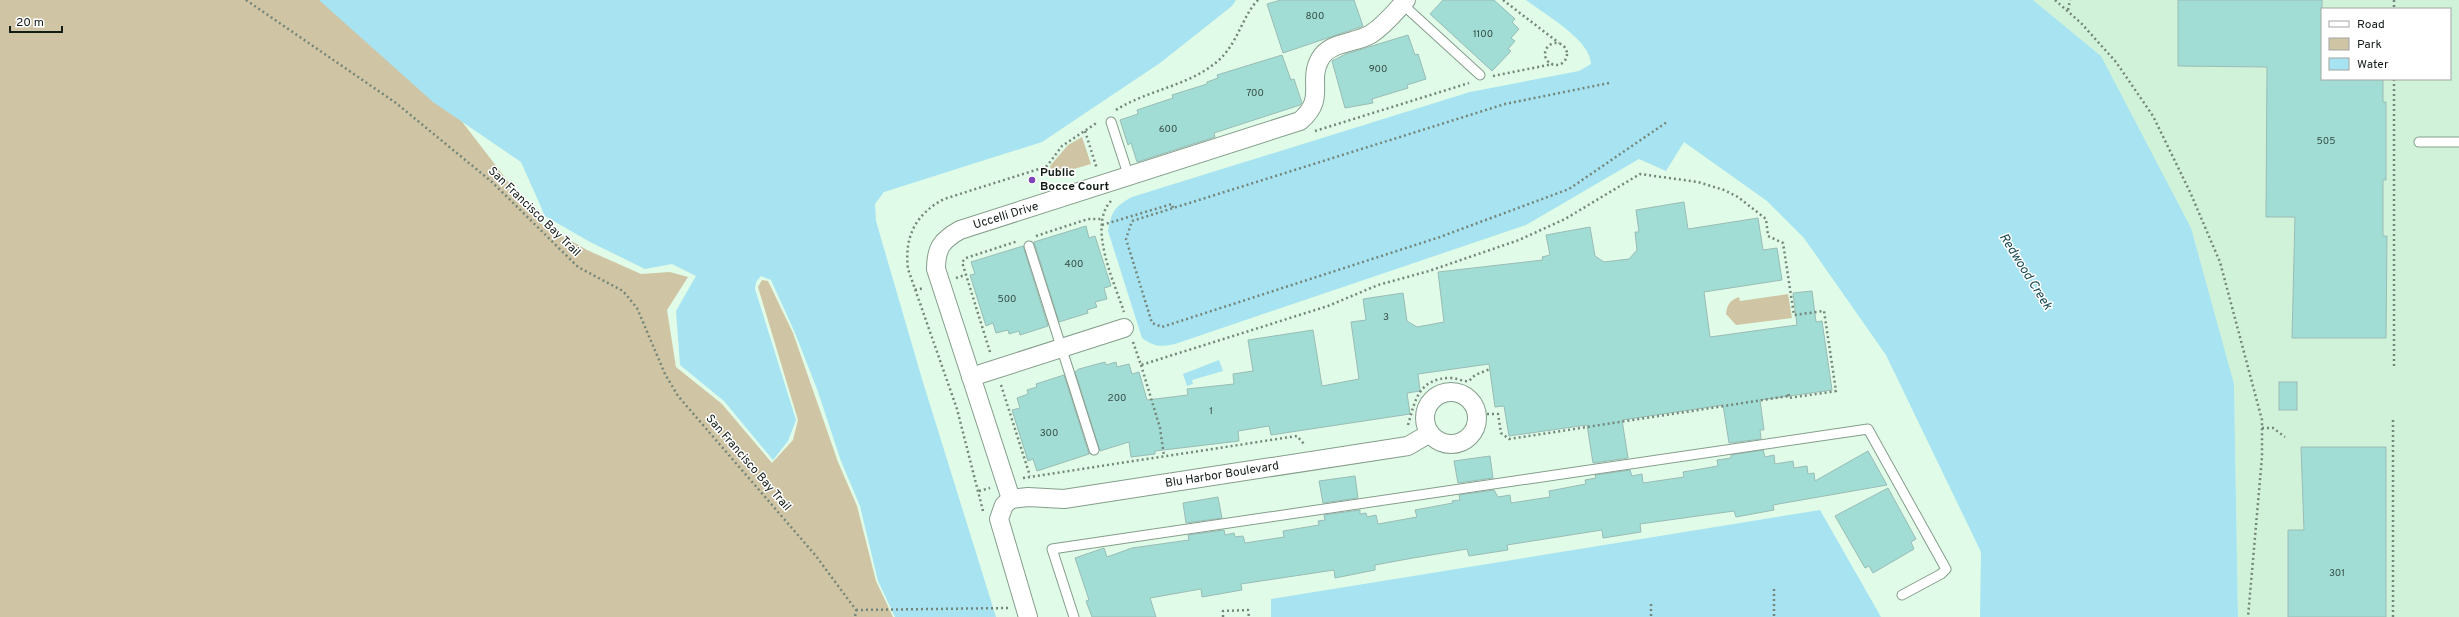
<svg xmlns="http://www.w3.org/2000/svg" width="2459" height="617" viewBox="0 0 2459 617" font-family="Overpass,sans-serif">
<style>
.built{fill:#d0f2d9;fill-rule:evenodd}
.green{fill:#cfc5a4}
.water{fill:#a8e3f1}
.building{fill:#a1ddd4;stroke:#99bcb6}
.lines{fill:none;stroke-linecap:round;stroke-linejoin:round}
.lane-casing{stroke:#859e8c;stroke-width:11}
.street-casing{stroke:#859e8c;stroke-width:20}
.path{stroke:#748679;stroke-width:2.5;stroke-dasharray:2 3;stroke-linecap:butt}
.lane{stroke:#fff;stroke-width:9}
.street{stroke:#fff;stroke-width:18}
.poi-dot{fill:#8042b7;stroke:#fff;stroke-width:1.5}
.labels{text-anchor:middle;dominant-baseline:central;stroke-width:3;stroke-linejoin:round;paint-order:stroke}
.number-label{font-size:10px;fill:#364d46}
.poi-label{font-size:12px;font-weight:bold;fill:#131d16;stroke:#fff;text-anchor:start}
.street-label{font-size:12px;fill:#131d16;stroke:#fff}
.water-label{font-size:13px;font-style:italic;fill:#174a54;stroke:#fff}
</style>
<rect width="100%" height="100%" fill="#e0fbe7"/>
<path class="built" d="M2033,0H2459V617H2238L2234,384L2101,56ZM2322,9H2450V79H2322Z"/>
<g class="green">
<polygon points="0,0 347,0 400,41 540,223 587,250 641,274 670,272 688,277 667,310 676,367 722,404 772,463 793,440 798,420 758,287 762,280 768,281 793,333 838,462 857,506 876,581 893,617 0,617"/>
<polygon points="1082,137 1091,164 1053,175 1050,166 1068,145"/>
<path d="M1788,294L1792,318L1736,325L1726,314C1727,305 1730,300 1739,297L1740,301Z"/>
</g>
<g class="water">
<polygon points="319,0 1236,0 1232,6 1160,63 1042,142 884,192 875,204 876,221 922,379 996,617 895,617 878,581 860,506 841,461 817,389 795,333 771,280 761,276 756,282 755,289 796,420 788,441 773,460 724,401 680,365 676,311 696,276 672,264 645,269 590,242 545,216 521,162 433,102"/>
<path d="M1526,0H2033L2101,56L2191,228L2234,384L2238,617H1980L1981,552L1886,355L1804,238L1767,201L1684,142L1666,171L1639,159L1526,225L1175,344C1161,347 1154,347 1142,338L1108,231C1112,211 1114,207 1132,197L1470,92L1579,71L1591,64C1591,40 1544,14 1526,0Z"/>
<polygon points="1219,360 1223,371 1192,380 1193,384 1187,386 1183,374"/>
<polygon points="1820,510 1881,617 1271,617 1271,599"/>
</g>
<g class="building">
<polygon points="1281,0 1354,0 1363,26 1283,53 1267,4"/>
<polygon points="1443,0 1494,0 1515,19 1512,22 1519,29 1511,38 1515,41 1508,49 1511,51 1492,71 1430,14"/>
<polygon points="2178,0 2322,0 2322,79 2383,79 2383,102 2386,102 2386,180 2383,180 2383,236 2387,236 2386,338 2292,338 2295,217 2266,217 2267,67 2178,66"/>
<polygon points="1408,35 1415,55 1418,54 1426,79 1407,85 1408,88 1372,99 1373,103 1345,108 1332,61 1346,54"/>
<polygon points="1282,55 1291,80 1294,79 1302,103 1300,105 1214,133 1215,137 1137,162 1131,143 1128,145 1120,120 1138,114 1137,110 1173,98 1172,95 1207,84 1207,82 1218,78 1217,75"/>
<polygon points="1684,202 1688,229 1758,218 1763,250 1777,248 1782,280 1704,292 1710,337 1797,325 1793,293 1812,291 1816,322 1822,321 1832,390 1760,400 1764,430 1760,430 1761,439 1729,443 1723,405 1622,420 1628,458 1593,463 1587,425 1509,436 1504,406 1495,407 1489,364 1418,374 1420,391 1407,393 1410,414 1271,435 1269,426 1238,431 1239,441 1155,451 1155,454 1131,457 1129,442 1100,451 1075,372 1079,369 1105,362 1106,365 1116,362 1117,367 1129,364 1132,374 1139,372 1147,400 1188,395 1187,389 1234,384 1233,374 1253,371 1248,340 1313,330 1322,386 1359,379 1351,322 1366,320 1363,299 1403,293 1407,321 1417,327 1444,322 1438,272 1543,260 1542,257 1550,255 1546,235 1590,227 1595,256 1604,262 1629,259 1637,250 1635,232 1639,232 1636,210"/>
<polygon points="1086,226 1089,238 1095,236 1111,286 1104,288 1107,299 1095,302 1097,307 1087,310 1088,313 1059,322 1034,242"/>
<polygon points="1023,246 1048,326 1020,335 1019,331 1009,334 1008,330 996,333 993,323 986,326 970,275 975,274 971,262"/>
<polygon points="1064,375 1089,454 1037,471 1033,459 1028,461 1012,410 1020,408 1017,398 1028,394 1027,390 1037,387 1036,384"/>
<rect x="2279" y="382" width="18" height="28"/>
<polygon points="2301,447 2386,447 2386,617 2288,617 2288,530 2304,530"/>
<polygon points="1763,450 1765,457 1774,455 1775,464 1793,461 1794,468 1807,466 1808,474 1814,473 1815,481 1868,451 1887,485 1773,505 1774,510 1736,517 1734,511 1640,524 1641,532 1603,538 1602,530 1507,545 1508,550 1469,556 1467,549 1413,558 1375,565 1375,570 1335,578 1334,570 1241,584 1242,590 1202,597 1201,589 1150,598 1156,617 1092,617 1086,601 1089,600 1075,558 1104,548 1107,557 1132,548 1189,540 1188,535 1224,530 1225,535 1234,533 1235,537 1243,536 1245,543 1284,537 1283,531 1319,525 1318,521 1325,520 1324,515 1360,510 1360,514 1366,513 1367,517 1376,515 1378,524 1417,517 1415,510 1453,503 1452,501 1460,500 1459,495 1494,490 1498,497 1510,495 1511,503 1550,497 1549,491 1586,484 1585,480 1596,478 1595,475 1630,470 1632,476 1642,474 1643,483 1684,477 1683,472 1718,466 1717,460 1731,458 1731,455"/>
<polygon points="1490,456 1493,478 1458,483 1454,461"/>
<polygon points="1355,476 1358,498 1323,503 1319,481"/>
<polygon points="1888,488 1916,539 1911,542 1914,549 1873,573 1869,566 1865,568 1835,516"/>
<polygon points="1218,497 1222,518 1186,523 1183,503"/>
</g>
<g class="lines">
<g class="lane-casing">
<g id="lane">
<polyline points="1400,2 1480,75"/>
<polyline points="1111,122 1129,177"/>
<polyline points="2419,142 2459,142"/>
<polyline points="1029,246 1094,450"/>
<polyline points="1074,617 1052,549 1868,429 1946,569 1941,574 1902,595"/>
</g>
</g>
<g class="street-casing">
<g id="street">
<polyline points="971,377 1124,328"/>
<circle cx="1451" cy="418" r="26"/>
<path d="M1011,499L936,269C936,248 942,240 960,230L1300,121C1327,98 1307,82 1320,59C1330,41 1355,44 1371,34C1385,25 1395,12 1406,0"/>
<polyline points="1011,499 1028,497 1064,499 1408,446 1430,433"/>
<polyline points="1011,499 1004,505 999,519 1028,617"/>
</g>
</g>
<g class="path">
<polyline points="246,0 396,103 492,182 578,267 623,291 637,308 665,374 678,396 816,556 856,610 855,617"/>
<polyline points="1503,0 1559,43"/>
<polyline points="2055,0 2081,23 2116,62 2153,116 2190,192 2220,262 2262,420 2262,457 2248,617"/>
<polyline points="2394,0 2394,9"/>
<polyline points="2068,10 2070,0"/>
<circle cx="1556" cy="54" r="11"/>
<polyline points="1493,76 1553,64"/>
<polyline points="2394,79 2394,366"/>
<polyline points="1609,83 1505,104 1132,221 1126,239 1152,323 1162,327 1440,237 1569,189 1667,122"/>
<path d="M1116,110C1149,89 1191,86 1220,59C1238,42 1243,15 1258,0"/>
<polyline points="1085,131 1097,169"/>
<polyline points="1315,131 1469,83"/>
<path d="M1111,201C1087,226 1115,284 1124,312"/>
<polyline points="1102,225 1172,204 1173,208"/>
<polyline points="1036,236 1088,219 1103,219"/>
<polyline points="956,278 965,275"/>
<polyline points="915,290 924,288"/>
<polyline points="1133,342 1141,365 1328,306 1378,285 1429,271 1519,240 1565,219 1640,174 1698,182 1724,190 1738,197 1766,219 1768,236 1783,243 1794,315 1824,311 1836,391 1789,398 1788,391"/>
<polyline points="990,352 962,262 966,258 1018,241"/>
<polyline points="1141,365 1160,428 1164,456"/>
<polyline points="1001,385 1030,476"/>
<polyline points="1477,414 1498,414 1501,433 1509,439 1789,396"/>
<path d="M1408,425C1415,401 1418,378 1451,378C1457,378 1463,382 1469,381L1475,375L1490,369"/>
<polyline points="2262,428 2273,428 2285,437"/>
<polyline points="1023,478 1297,436 1304,444"/>
<polyline points="979,491 990,488"/>
<path d="M983,511L957,409L908,269C904,236 916,214 944,199L1042,168L1047,166L1062,146L1098,122"/>
<polyline points="1774,589 1774,617"/>
<polyline points="1651,604 1651,617"/>
<polyline points="856,610 1008,608"/>
<polyline points="1223,617 1223,611 1248,610 1249,617"/>
<polyline points="2393,617 2393,419"/>
</g>
<use href="#lane" class="lane"/>
<use href="#street" class="street"/>
</g>
<circle class="poi-dot" cx="1032" cy="180" r="4"/>
<g class="labels">
<g class="number-label">
<text x="1315" y="16">800</text>
<text x="1483" y="34">1100</text>
<text x="1378" y="69">900</text>
<text x="1255" y="93">700</text>
<text x="1168" y="129">600</text>
<text x="2326" y="141">505</text>
<text x="1074" y="264">400</text>
<text x="1007" y="299">500</text>
<text x="1386" y="317">3</text>
<text x="1117" y="398">200</text>
<text x="1211" y="411">1</text>
<text x="1049" y="433">300</text>
<text x="2337" y="573">301</text>
</g>
<g class="poi-label">
<text x="1040" y="173">Public<tspan x="1040" dy="14">Bocce Court</tspan></text>
</g>
<g class="street-label">
<text transform="translate(534 212) rotate(44)">San Francisco Bay Trail</text>
<text transform="translate(1006 216) rotate(-17)">Uccelli Drive</text>
<text transform="translate(748 463) rotate(49)">San Francisco Bay Trail</text>
<text transform="translate(1222 475) rotate(-9)">Blu Harbor Boulevard</text>
</g>
<g class="water-label">
<text transform="translate(2025 272) rotate(58)">Redwood Creek</text>
</g>
</g>
<rect x="2321" y="8" width="130" height="72" fill="#ffffff" stroke="#a1a5a2"/>
<rect x="2329" y="21" width="20" height="6" fill="#ffffff" stroke="#a1a5a2"/>
<text x="2357" y="28" font-size="12" fill="#131d16">Road</text>
<rect x="2329" y="38" width="20" height="12" fill="#cfc5a4" stroke="#a1a5a2"/>
<text x="2357" y="48" font-size="12" fill="#131d16">Park</text>
<rect x="2329" y="58" width="20" height="12" fill="#a8e3f1" stroke="#a1a5a2"/>
<text x="2357" y="68" font-size="12" fill="#131d16">Water</text>
<path d="M10 26v6h52v-6" fill="none" stroke="#131d16" stroke-width="2"/>
<text x="16" y="26" font-size="12" fill="#131d16" stroke="#ffffff" stroke-width="3" paint-order="stroke">20 m</text>
</svg>
